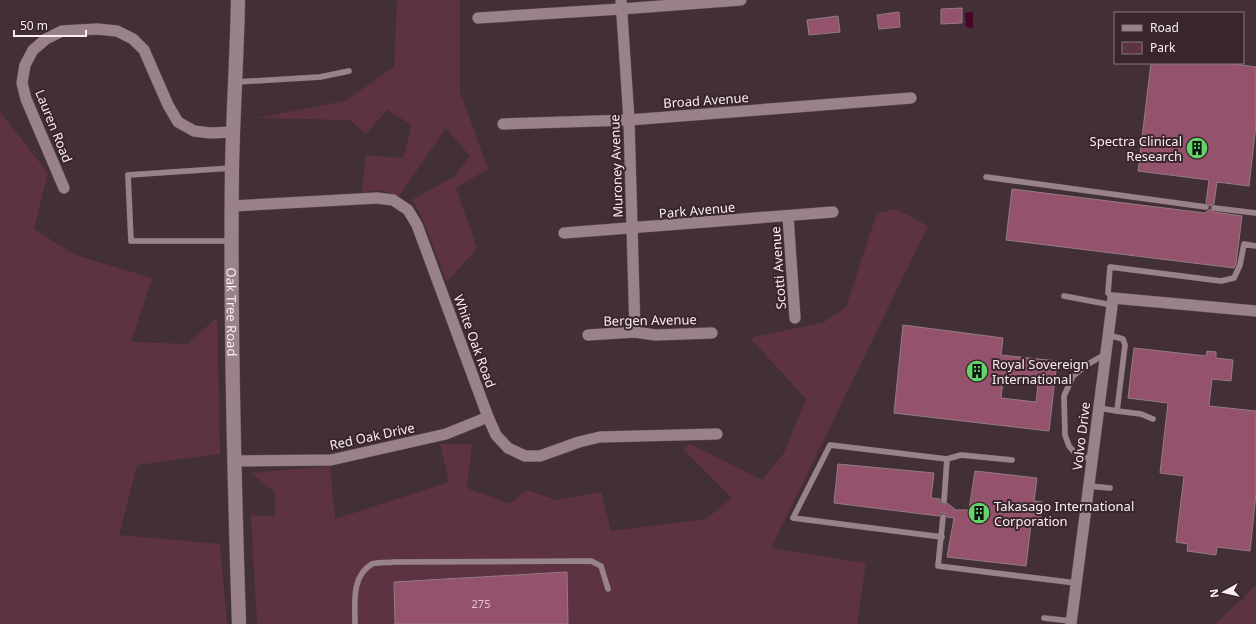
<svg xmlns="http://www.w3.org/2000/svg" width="1256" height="624" viewBox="0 0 1256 624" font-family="'Noto Sans',sans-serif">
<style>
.green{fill:#5d3243}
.water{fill:#440626}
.building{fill:#95526d;stroke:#937c84;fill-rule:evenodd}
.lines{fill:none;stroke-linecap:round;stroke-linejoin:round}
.service-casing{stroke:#5f4f55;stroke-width:6}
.minor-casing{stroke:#5f4f55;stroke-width:12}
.tertiary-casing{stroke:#5f4f55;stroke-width:15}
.service{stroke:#99828a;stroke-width:5.5}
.minor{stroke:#99828a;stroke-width:11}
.tertiary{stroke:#99828a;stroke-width:14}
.labels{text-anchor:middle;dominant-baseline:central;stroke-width:4;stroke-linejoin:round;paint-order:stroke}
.number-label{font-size:11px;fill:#e1c6d0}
.street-label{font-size:13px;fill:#faedf1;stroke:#39262d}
.poi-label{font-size:13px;fill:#faedf1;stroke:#39262d;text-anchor:start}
</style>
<rect width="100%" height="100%" fill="#433037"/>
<g class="green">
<polygon points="397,0 460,0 460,92 488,169 456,188 477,248 447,282 421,215 412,200 455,176 470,156 446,128 399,196 380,190 362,192 366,155 403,158 412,125 387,110 366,134 350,120 257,118 345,101 394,67"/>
<polygon points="0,112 48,173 34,229 75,255 152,278 131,342 188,344 217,317 220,454 137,465 119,535 220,544 227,624 0,624"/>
<polygon points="896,209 928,226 771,548 866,563 857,624 257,624 251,515 275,516 275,492 251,473 330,466 335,519 449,482 440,444 472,444 467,488 510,504 526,490 557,500 601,492 611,531 706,519 732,498 683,449 690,444 762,480 784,453 806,399 750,338 824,322 846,307 877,213"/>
<polygon points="1256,585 1256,624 1215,624"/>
</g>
<polygon class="water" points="973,12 973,28 966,27 965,13"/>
<g class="building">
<polygon points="962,8 962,23 941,24 941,9"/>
<polygon points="899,12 900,27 879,29 877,15"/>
<polygon points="838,16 840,32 809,35 807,20"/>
<polygon points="1151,63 1227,63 1256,67 1256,125 1249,186 1217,182 1214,204 1210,206 1206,203 1209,180 1138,171"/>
<polygon points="1012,189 1205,213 1210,209 1214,212 1242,216 1236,264 1234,268 1006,240"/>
<path d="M903,325L1003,338L1001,355L1057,361L1049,431L894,413ZM1003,381L1038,385L1036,402L1001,398Z"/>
<polygon points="1134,348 1206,356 1207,351 1216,352 1216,358 1233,360 1231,381 1212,379 1209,406 1256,411 1256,494 1250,551 1217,547 1216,555 1187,551 1188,544 1176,542 1184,476 1160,473 1168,403 1128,398"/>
<polygon points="838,464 934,473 931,498 940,499 940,502 942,505 945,505 947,503 956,510 969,510 975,471 1037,478 1034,501 1043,502 1039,527 1031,524 1026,566 947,557 954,518 947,517 944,513 941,513 939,516 834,503"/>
<polygon points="567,572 568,624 395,624 394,582"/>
</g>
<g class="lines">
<g class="service-casing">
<g id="service">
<polyline points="236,82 320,77 349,71"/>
<polyline points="986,177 1206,207"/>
<polyline points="1214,208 1256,213"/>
<polyline points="232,241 131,241 128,175 232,168"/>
<polyline points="1064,296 1112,305"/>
<polyline points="1113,298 1108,293 1110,267 1221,281 1234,278 1240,265 1244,244 1256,246"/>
<polyline points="1099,408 1117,411 1125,345 1123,339 1108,335"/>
<polyline points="1117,411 1141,414 1153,419"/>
<polyline points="1092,460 1074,452 1069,446 1065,435 1064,396 1073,376 1088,364 1106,354"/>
<polyline points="1089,486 1110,488"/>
<polyline points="944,501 947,459"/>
<polyline points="943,517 938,566 1076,583"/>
<polyline points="942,537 793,518 830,445 947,459 961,455 1012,460"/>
<polyline points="1044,618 1071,621"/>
<path d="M355,624C355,604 351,576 372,564C377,562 387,563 394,562L591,561L601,566L608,589"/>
</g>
</g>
<g class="minor-casing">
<g id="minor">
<polyline points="621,0 629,120 635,332"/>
<polyline points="478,18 621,9 741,0"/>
<polyline points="503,124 629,120 911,98"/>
<polyline points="64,188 26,99 22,83 25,65 33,50 46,39 62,31 97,29 117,31 133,39 144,50 168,105 178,122 194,131 210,133 234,132"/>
<polyline points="232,206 377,198 393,200 408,210 417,225 488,417 496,435 508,448 525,456 540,456 579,442 600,437 717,434"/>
<polyline points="788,216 795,318"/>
<polyline points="564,233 833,212"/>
<polyline points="588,335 635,332 655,335 712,333"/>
<polyline points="234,461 331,460 446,434 488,417"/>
<polyline points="1071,624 1113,298 1256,311"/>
</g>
</g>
<g class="tertiary-casing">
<g id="tertiary">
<path id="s1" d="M238,0C237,56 233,113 232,169C230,321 234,473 239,624"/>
</g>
</g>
<use href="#service" class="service"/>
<use href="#minor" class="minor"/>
<use href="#tertiary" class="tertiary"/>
</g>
<defs>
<g id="building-disc" transform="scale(1.15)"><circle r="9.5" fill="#62d469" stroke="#39262d"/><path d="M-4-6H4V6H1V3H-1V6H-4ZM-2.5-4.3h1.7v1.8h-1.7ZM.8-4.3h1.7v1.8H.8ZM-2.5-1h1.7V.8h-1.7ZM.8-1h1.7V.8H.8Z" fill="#111"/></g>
</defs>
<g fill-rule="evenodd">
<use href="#building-disc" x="1197" y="148"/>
<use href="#building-disc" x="977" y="371"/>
<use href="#building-disc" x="979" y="513"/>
</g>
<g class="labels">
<g class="number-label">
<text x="481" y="603">275</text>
</g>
<g class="street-label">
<text transform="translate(706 100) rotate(-4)">Broad Avenue</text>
<text transform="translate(54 126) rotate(68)">Lauren Road</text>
<text transform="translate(616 166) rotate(-92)">Muroney Avenue</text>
<text transform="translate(697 210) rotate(-5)">Park Avenue</text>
<text transform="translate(778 268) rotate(-94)">Scotti Avenue</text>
<text stroke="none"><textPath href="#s1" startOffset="312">Oak Tree Road</textPath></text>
<text transform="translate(650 320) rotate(-1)">Bergen Avenue</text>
<text transform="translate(475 341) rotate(70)">White Oak Road</text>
<text transform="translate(372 436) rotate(-12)">Red Oak Drive</text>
<text transform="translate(1081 436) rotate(-83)">Volvo Drive</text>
</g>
<g class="poi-label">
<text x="1182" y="141" text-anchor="end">Spectra Clinical<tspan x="1182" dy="15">Research</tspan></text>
<text x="992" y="364">Royal Sovereign<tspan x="992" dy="15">International</tspan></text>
<text x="994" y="506">Takasago International<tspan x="994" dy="15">Corporation</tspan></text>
</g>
</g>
<rect x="1114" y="12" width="130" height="52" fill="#39262d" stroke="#86767b"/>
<rect x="1122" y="25" width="20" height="6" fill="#99828a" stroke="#86767b"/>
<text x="1150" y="32" font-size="12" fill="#faedf1">Road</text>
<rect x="1122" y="42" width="20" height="12" fill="#5d3243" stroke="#86767b"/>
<text x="1150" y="52" font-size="12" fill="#faedf1">Park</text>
<g transform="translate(1224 592) rotate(262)" stroke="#39262d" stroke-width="3" paint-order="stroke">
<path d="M0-3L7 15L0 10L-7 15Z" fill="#faedf1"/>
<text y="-6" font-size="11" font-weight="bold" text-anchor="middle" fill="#faedf1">N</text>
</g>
<path d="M14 30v6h72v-6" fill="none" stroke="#faedf1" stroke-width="2"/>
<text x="20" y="30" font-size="12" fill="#faedf1" stroke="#39262d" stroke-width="3" paint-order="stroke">50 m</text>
</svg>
